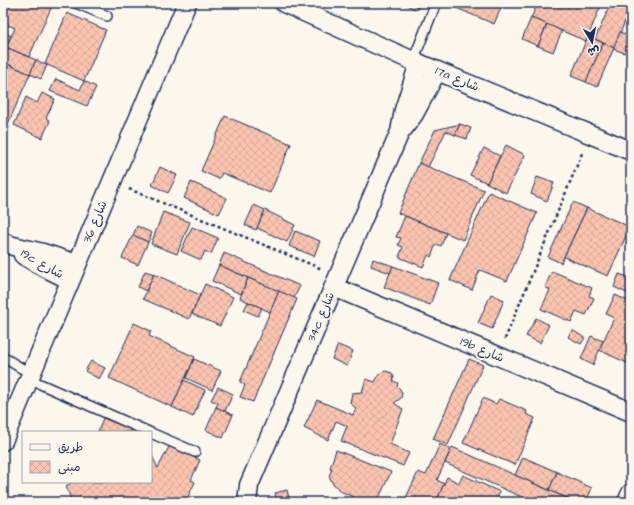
<svg xmlns="http://www.w3.org/2000/svg" width="634" height="505" viewBox="0 0 634 505" font-family="'Architects Daughter','Playpen Sans Arabic',sans-serif">
<style>
.building{fill:url(#building-cross-hatch);stroke:#1b2f5e}
.lines{fill:none;stroke-linecap:round;stroke-linejoin:round}
.lane-casing{stroke:#1b2f5e;stroke-width:12}
.street-casing{stroke:#1b2f5e;stroke-width:21}
.path{stroke:#1b2f5e;stroke-width:2.5;stroke-dasharray:3 3;stroke-linecap:butt}
.lane{stroke:#fbf7ec;stroke-width:9}
.street{stroke:#fbf7ec;stroke-width:18}
.labels{text-anchor:middle;dominant-baseline:central;stroke-width:4;stroke-linejoin:round;paint-order:stroke}
.street-label{font-size:12px;fill:#1b2f5e;stroke:#fbf7ec}
</style>
<defs>
<pattern id="building-cross-hatch" width="8" height="8" patternUnits="userSpaceOnUse"><rect width="8" height="8" fill="#fbc4af"/><path d="M0 0l8 8M0 8l8-8" fill="none" stroke="#d7a999"/></pattern>
</defs>
<rect width="100%" height="100%" fill="#fbf7ec"/>
<filter id="ink" filterUnits="userSpaceOnUse"><feTurbulence type="fractalNoise" baseFrequency=".025" numOctaves="2"/><feDisplacementMap in="SourceGraphic" scale="8" xChannelSelector="R" yChannelSelector="G"/><feConvolveMatrix kernelMatrix="1 2 1 2 8 2 1 2 1" color-interpolation-filters="sRGB"/></filter>
<g filter="url(#ink)">
<g class="building">
<polygon points="6,3 38,3 51,8 29,57 6,47 15,28 3,23 3,9"/>
<polygon points="405,3 420,3 417,10 404,4"/>
<polygon points="447,3 503,3 494,24 447,4"/>
<polygon points="538,3 602,3 586,41 531,18"/>
<polygon points="611,3 621,3 631,7 614,48 595,39"/>
<polygon points="67,13 106,30 84,81 45,64"/>
<polygon points="531,18 547,24 538,46 522,39"/>
<polygon points="547,24 562,31 553,52 538,46"/>
<polygon points="3,32 11,36 6,47 3,46"/>
<polygon points="620,32 631,37 625,53 613,49"/>
<polygon points="588,36 603,43 586,82 571,76"/>
<polygon points="603,43 614,48 597,87 586,82"/>
<polygon points="3,46 36,60 30,74 3,62"/>
<polygon points="36,60 47,65 41,79 30,74"/>
<polygon points="3,62 30,74 7,126 3,124"/>
<polygon points="56,79 80,90 84,81 96,87 87,106 50,91"/>
<polygon points="42,93 55,99 46,118 50,121 42,138 14,125 26,97 37,103"/>
<polygon points="225,116 291,144 270,193 222,173 219,179 201,171"/>
<polygon points="3,124 9,127 3,139"/>
<polygon points="460,124 455,135 446,131 428,167 419,163 435,130"/>
<polygon points="460,124 471,128 467,139 455,135"/>
<polygon points="506,145 525,155 506,193 487,183"/>
<polygon points="484,148 500,156 487,183 470,175"/>
<polygon points="419,163 484,190 463,240 398,213"/>
<polygon points="160,167 177,175 168,193 152,185"/>
<polygon points="537,177 554,183 547,201 531,194"/>
<polygon points="191,182 227,198 219,214 184,198"/>
<polygon points="489,192 537,213 507,281 480,270 472,290 450,280"/>
<polygon points="573,202 587,208 561,263 548,257"/>
<polygon points="254,205 265,210 256,230 245,225"/>
<polygon points="587,208 630,227 608,276 564,257"/>
<polygon points="265,210 295,225 287,242 257,228"/>
<polygon points="163,212 190,222 177,254 151,244"/>
<polygon points="405,216 446,233 441,246 436,244 431,257 428,255 423,267 399,257 403,247 398,245 401,238 396,237"/>
<polygon points="137,226 152,233 148,242 133,235"/>
<polygon points="192,227 218,238 211,254 205,251 201,260 181,251"/>
<polygon points="295,231 320,241 314,256 289,246"/>
<polygon points="133,235 148,242 138,265 122,258"/>
<polygon points="224,253 300,286 294,298 219,265"/>
<polygon points="373,259 393,266 390,273 371,266"/>
<polygon points="219,265 248,278 241,294 212,281"/>
<polygon points="393,266 438,283 430,305 384,287"/>
<polygon points="145,271 154,274 146,291 138,287"/>
<polygon points="552,271 592,288 589,296 594,298 586,315 576,311 571,322 541,309 550,290 545,287"/>
<polygon points="154,274 200,295 189,319 143,299"/>
<polygon points="619,274 631,278 631,295 614,287"/>
<polygon points="248,278 279,291 270,312 240,298"/>
<polygon points="205,284 233,297 220,326 192,314"/>
<polygon points="279,291 297,299 253,402 240,397 245,385 240,382"/>
<polygon points="491,294 504,300 492,329 478,323"/>
<polygon points="615,295 631,302 631,354 627,363 599,350 614,318 606,314"/>
<polygon points="248,302 262,308 258,316 244,310"/>
<polygon points="536,318 549,325 540,343 526,336"/>
<polygon points="134,323 151,331 149,336 195,357 172,407 109,378"/>
<polygon points="572,330 585,338 581,344 568,337"/>
<polygon points="591,336 603,341 593,365 581,359"/>
<polygon points="338,345 353,351 347,366 332,359"/>
<polygon points="194,359 221,371 212,390 186,378"/>
<polygon points="469,359 483,365 448,445 433,439"/>
<polygon points="91,361 105,368 99,379 85,371"/>
<polygon points="385,371 392,373 394,377 393,381 398,383 397,386 400,389 402,393 401,398 394,403 403,409 390,444 409,453 403,466 341,441 347,426 336,421 328,440 304,428 317,400 353,415 356,408 352,405 350,403 352,393 362,392 366,379 375,382 379,374"/>
<polygon points="184,380 205,390 193,417 172,407"/>
<polygon points="218,387 233,394 225,411 216,407 218,403 211,400"/>
<polygon points="483,398 496,404 499,399 527,411 526,414 535,418 515,465 463,443"/>
<polygon points="216,407 233,415 223,438 206,430"/>
<polygon points="103,418 116,423 117,420 137,429 135,432 98,432"/>
<polygon points="171,443 187,453 200,460 191,480 195,482 187,499 180,498 177,502 121,502 111,499 102,502 72,502 66,486 73,482 151,482 151,454 158,468"/>
<polygon points="440,444 451,449 437,480 444,484 436,502 404,502 418,472 426,475"/>
<polygon points="452,447 569,499 567,502 533,502 445,463"/>
<polygon points="336,450 391,472 377,502 364,502 338,490 339,488 333,484 329,476 332,469 330,468"/>
<polygon points="523,457 557,472 549,490 515,475"/>
<polygon points="557,472 592,488 586,502 576,502 549,490"/>
<polygon points="463,475 500,492 495,502 436,502 447,477 459,483"/>
<polygon points="287,490 289,498 277,501 275,493"/>
</g>
<g class="lines">
<g class="lane-casing">
<g id="lane">
<polyline points="76,3 107,16"/>
<polyline points="413,61 436,3"/>
<polyline points="3,357 21,368 32,372"/>
<polyline points="29,379 149,432"/>
<polyline points="151,433 195,452"/>
</g>
</g>
<g class="street-casing">
<g id="street">
<polyline points="284,3 413,61 631,151"/>
<polyline points="403,129 414,114 437,71"/>
<polyline points="3,242 13,246 43,253 77,264"/>
<polyline points="23,255 38,264 70,280"/>
<polyline points="334,287 631,412"/>
<polyline points="3,441 187,3"/>
<polyline points="247,502 249,485 400,132 404,110 419,63"/>
<polyline points="627,502 631,493"/>
</g>
</g>
<g class="path">
<polyline points="129,189 322,269"/>
<polyline points="505,339 583,151"/>
</g>
<use href="#lane" class="lane"/>
<use href="#street" class="street"/>
</g>
</g>
<g class="labels">
<g class="street-label">
<text transform="translate(457 79) rotate(23)">17a شارع</text>
<text transform="translate(95 222) rotate(-67)">شارع 36</text>
<text transform="translate(42 264) rotate(30)">19c شارع</text>
<text transform="translate(321 317) rotate(-67)">34c شارع</text>
<text transform="translate(482 350) rotate(23)">19b شارع</text>
</g>
</g>
<rect width="634" height="505" fill="none" stroke="#fbf7ec" stroke-width="16"/>
<rect x="8" y="8" width="618" height="489" fill="none" stroke="#1b2f5e" stroke-width="1.5" filter="url(#ink)"/>
<rect x="22" y="431" width="130" height="52" fill="#fbf7ec" stroke="#a1a7b3"/>
<rect x="30" y="444" width="20" height="6" fill="#fbf7ec" stroke="#a1a7b3"/>
<text x="58" y="451" font-size="12" fill="#1b2f5e">طريق</text>
<rect x="30" y="461" width="20" height="12" fill="url(#building-cross-hatch)" stroke="#a1a7b3"/>
<text x="58" y="471" font-size="12" fill="#1b2f5e">مبنى</text>
<g transform="translate(592 42) rotate(170)" stroke="#fbf7ec" stroke-width="3" paint-order="stroke">
<path d="M0-3L7 15L0 10L-7 15Z" fill="#1b2f5e"/>
<text y="-6" font-size="11" font-weight="bold" text-anchor="middle" fill="#1b2f5e">ش</text>
</g>
</svg>
